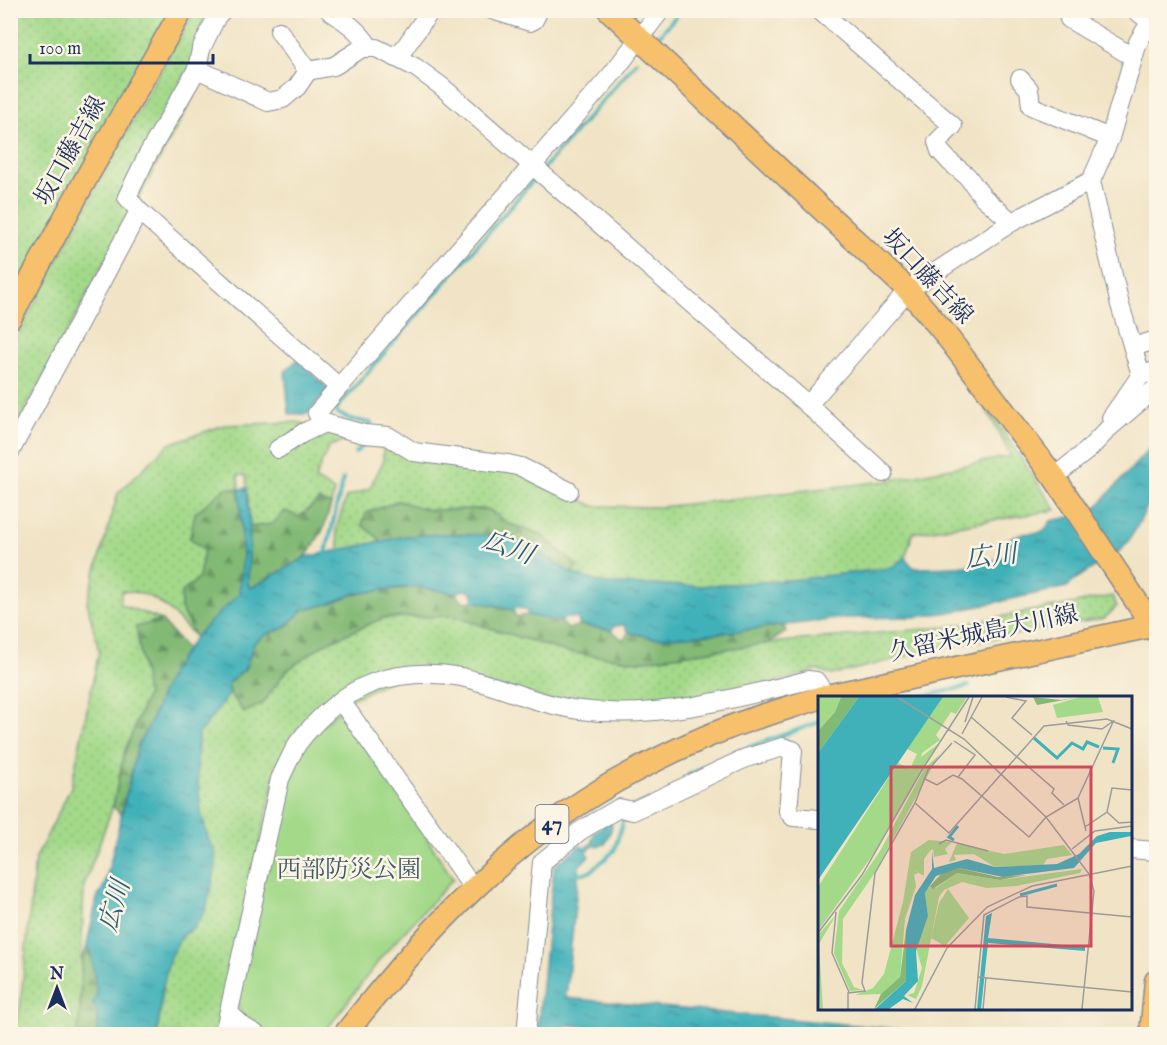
<svg xmlns="http://www.w3.org/2000/svg" width="1167" height="1045" viewBox="0 0 1167 1045" font-family="'IM FELL English','Noto Serif JP',serif">
<style>
.grass{fill:url(#grass-dots);stroke:#5f8474;stroke-width:1.5}
.forest{fill:url(#forest-firs);stroke:#4e746a;stroke-width:1.5}
.green{fill:#a3d989;stroke:#5f8474;stroke-width:1.5}
.water{fill:url(#water-ripples);stroke:#2e708c;stroke-width:1.5}
.lines{fill:none;stroke-linecap:round;stroke-linejoin:round}
.stream{stroke:#40b1b9;stroke-width:4}
.minor-casing{stroke:#868a92;stroke-width:20}
.major-casing{stroke:#868a92;stroke-width:25}
.minor{stroke:#fff;stroke-width:18}
.major{stroke:#f7c06c;stroke-width:22}
.labels{text-anchor:middle;dominant-baseline:central;stroke-width:5;stroke-linejoin:round;paint-order:stroke}
.shield{fill:#fcf5e5;stroke:#5e6a86;stroke-width:1.5}
.shield-label{font-size:22px;font-weight:bold;fill:#1b2f5e}
.street-label{font-size:24px;fill:#1b2f5e;stroke:#fcf5e5}
.park-label{font-size:24px;fill:#3d5a69;stroke:#fcf5e5}
.water-label{font-size:26px;font-style:italic;fill:#285c7e;stroke:#fcf5e5}
.inset-river{fill:none;stroke:#40b1b9;stroke-width:3}
.inset-road{fill:none;stroke:#9b9c9c;stroke-width:1.5}
.view{fill:#d1495b;fill-opacity:0.15;stroke:#d1495b;stroke-width:3}
.inset-edge{fill:none;stroke:#1b2f5e;stroke-width:3}
</style>
<defs>
<pattern id="grass-dots" width="8" height="8" patternUnits="userSpaceOnUse" patternTransform="scale(1.5)"><rect width="8" height="8" fill="#a3d989"/><path d="M2 2h.1M6 6h.1" fill="none" stroke="#8cbb79" stroke-width="1.8" stroke-linecap="round"/></pattern>
<pattern id="forest-firs" width="22" height="20" patternUnits="userSpaceOnUse" patternTransform="scale(1.5)"><rect width="22" height="20" fill="#82b975"/><path d="M5 1l3.5 6h-7zM16 11l3.5 6h-7z" fill="#6a9763"/></pattern>
<pattern id="water-ripples" width="26" height="14" patternUnits="userSpaceOnUse" patternTransform="scale(1.5)"><rect width="26" height="14" fill="#40b1b9"/><path d="M2 4q2-2 4 0t4 0M15 11q2-2 4 0t4 0" fill="none" stroke="#35909a"/></pattern>
</defs>
<rect width="100%" height="100%" fill="#fcf5e5"/>
<filter id="ink" filterUnits="userSpaceOnUse"><feTurbulence type="fractalNoise" baseFrequency=".0167" numOctaves="2"/><feDisplacementMap in="SourceGraphic" scale="12" xChannelSelector="R" yChannelSelector="G"/><feConvolveMatrix kernelMatrix="1 2 1 2 8 2 1 2 1" color-interpolation-filters="sRGB"/></filter>
<filter id="wash" filterUnits="userSpaceOnUse"><feTurbulence type="fractalNoise" baseFrequency=".008" numOctaves="4" result="noise"/><feDisplacementMap in="SourceGraphic" scale="24" xChannelSelector="R" yChannelSelector="G"/><feGaussianBlur stdDeviation="1.35" result="paint"/><feColorMatrix in="noise" values="0 0 0 0 0 0 0 0 0 0 0 0 0 0 0 0 0 1.4 0 .05"/><feComposite in="paint" operator="in"/></filter>
<g filter="url(#wash)">
<rect width="100%" height="100%" fill="#f1e4c6"/>
<g class="grass">
<polygon points="16,10 172,11 11,302 11,18"/>
<polygon points="195,11 214,11 202,80 11,437 11,347 158,74"/>
<polygon points="978,394 1056,510 913,533 905,558 890,568 793,580 700,586 605,584 572,574 577,566 540,534 509,524 488,509 429,510 397,501 367,513 362,525 382,541 340,551 336,530 346,497 369,489 383,462 383,444 409,458 512,468 594,506 661,507 886,481 1011,456"/>
<path d="M297,422L355,439L329,446L315,479L334,491L331,505L319,500L299,517L285,512L272,524L250,527L246,476L238,475L239,489L226,488L190,538L204,550L199,578L181,593V609L195,637C173,614 157,591 122,591L120,604L161,620L137,627L147,695L124,754L113,806L84,886L79,1026L77,1034H12L20,1008L35,860L71,787L99,651L87,602L118,493L169,444L224,425Z"/>
<path d="M1112,596L1117,606L1105,618L945,647L832,675L818,670L729,696L637,706L562,703L416,668L312,718L279,759L217,1034H157C165,1000 158,947 194,928L215,850L209,841L201,813L197,771L198,735L230,693L244,712L263,702L286,671L324,644L383,618L452,616L566,652L638,661L769,643L946,627Z"/>
</g>
<g class="forest">
<polygon points="226,488 239,489 243,555 239,594 195,637 181,609 181,593 199,578 204,550 190,538 195,513"/>
<polygon points="319,500 331,505 323,530 306,557 251,588 248,585 248,578 250,527 272,524 285,511 299,517"/>
<polygon points="398,501 429,510 488,509 509,524 540,534 577,566 572,574 533,549 483,535 443,534 407,536 382,541 362,525 366,513"/>
<polygon points="416,587 455,593 464,602 474,601 513,610 516,617 528,615 561,622 568,629 580,625 611,630 623,640 629,632 653,638 723,633 784,625 786,632 769,643 638,661 566,652 452,616 383,618 324,644 286,671 263,703 244,713 230,693 228,683 245,669 254,643 265,635 284,628 303,610 328,604 354,594"/>
<polygon points="161,620 187,650 172,671 162,692 151,722 138,745 121,815 113,806 124,754 147,695 136,627"/>
<polygon points="86,949 91,952 97,996 97,1034 77,1034 79,1026 82,960"/>
</g>
<path class="green" d="M336,712L342,713L394,787L453,879L384,954L323,1034C297,1034 257,1039 241,1013C239,1009 238,1003 236,999L282,790L303,745Z"/>
<g class="water">
<polygon points="297,360 329,389 308,414 289,414 285,371"/>
<path d="M1156,441C1156,454 1159,471 1156,484C1153,498 1131,541 1121,550C1104,564 1082,571 1067,587L951,612L916,617L846,618L702,635L653,638L629,632L624,625L615,626L611,630L580,625L577,618H565L561,622L528,615L526,609L516,608L513,610L474,601L472,592C465,589 461,590 455,593L416,587L399,588L354,594L328,604L303,610L284,628L265,635L254,643L245,669L228,683L230,693L198,735L197,771L201,813L209,841L215,850L216,867L206,909L194,928L183,934L170,957L163,985L157,1033L98,1034L97,1013L92,1004L97,996L91,952L86,949L97,898L105,884L138,745L151,722L162,692L172,671L195,637L239,594L243,555L239,489L247,488L250,527L248,579V585L251,588L306,557L407,536L443,534L483,535L511,539L533,549L572,574L605,584L700,586L793,580L890,568L905,558L914,568C936,567 999,570 1011,548L1008,545V539C1013,537 1018,535 1023,534C1038,531 1041,538 1051,521L1066,518L1096,508Z"/>
<polygon points="609,821 612,823 611,830 605,844 597,846 595,845 587,851 589,856 579,866 566,998 949,1034 670,1034 565,1025 563,1034 537,1034 554,866 581,845 584,849 593,842 592,840 595,832"/>
</g>
<g class="lines">
<g class="stream">
<polyline points="660,35 681,10"/>
<polyline points="543,169 637,61"/>
<polyline points="369,430 371,423 350,419 337,413 337,408 536,177"/>
<polyline points="355,453 368,441"/>
<polyline points="325,557 343,479"/>
<polyline points="921,697 969,686"/>
<polyline points="689,775 736,752 819,722"/>
<polyline points="578,874 590,872 614,851 624,818"/>
</g>
</g>
</g>
<g filter="url(#ink)">
<g class="lines">
<g class="minor-casing">
<g id="minor">
<path d="M329,10C345,21 360,31 370,48"/>
<polyline points="492,10 530,22 534,20 539,10"/>
<polyline points="819,10 953,126 937,142 940,151 950,162 967,176 983,197 1012,222"/>
<polyline points="1135,10 1150,21"/>
<polyline points="1069,19 1133,57"/>
<polyline points="279,31 308,71"/>
<polyline points="393,56 403,50 431,10"/>
<polyline points="197,69 268,102 283,99 297,87 308,71 334,66 362,48 376,48 415,67 441,86 808,405 908,290 1012,222 1091,181 1110,138 1138,42 1156,13"/>
<polyline points="1020,79 1029,89 1031,106 1110,138"/>
<polyline points="1091,181 1120,305 1141,375"/>
<polyline points="139,211 127,197 147,156 197,69 201,49 217,16 223,10"/>
<polyline points="1133,347 1156,340"/>
<polyline points="808,405 883,473"/>
<polyline points="1111,418 1141,375 1156,371"/>
<polyline points="324,423 317,413 339,387"/>
<polyline points="278,449 303,433 324,423 364,434 388,436 414,452 508,464 521,467 569,491"/>
<polyline points="10,452 139,211 339,387 612,74 661,10"/>
<polyline points="1054,477 1088,450 1109,428 1156,388"/>
<polyline points="341,701 473,888"/>
<polyline points="1130,849 1156,851"/>
<polyline points="229,1013 244,1027 256,1034"/>
<path d="M224,1034L280,779C286,767 291,754 298,743C314,722 339,698 363,687C393,673 430,671 461,677C501,686 539,705 580,710C657,720 734,699 808,680L816,681L826,696"/>
<polyline points="526,1034 542,862 580,831 619,808 633,811 746,758 783,747 793,750 788,811 793,817 819,819"/>
</g>
</g>
<g class="major-casing">
<g id="major">
<polyline points="609,10 908,290 942,330 1054,477 1156,631"/>
<polyline points="10,318 89,173 182,10"/>
<polyline points="822,697 1156,625"/>
<path d="M345,1034C424,933 513,836 629,774C659,758 696,740 728,728C757,716 789,708 819,698"/>
<polyline points="1151,1034 1156,981"/>
</g>
</g>
<use href="#minor" class="minor"/>
<use href="#major" class="major"/>
</g>
</g>
<g class="labels">
<rect class="shield" x="535.5" y="805" width="33" height="38" rx="4.5"/>
<g class="shield-label">
<text x="552" y="824">47</text>
</g>
<g class="street-label">
<text transform="translate(71 151) rotate(-61)">坂口藤吉線</text>
<text transform="translate(927 277) rotate(47)">坂口藤吉線</text>
<text transform="translate(984 634) rotate(-12)">久留米城島大川線</text>
</g>
<g class="park-label">
<text x="349" y="870">西部防災公園</text>
</g>
<g class="water-label">
<text transform="translate(508 548) rotate(20)">広川</text>
<text transform="translate(991 557) rotate(-7)">広川</text>
<text transform="translate(115 906) rotate(-74)">広川</text>
</g>
</g>
<g transform="translate(818 696)">
<rect width="314" height="314" fill="#f1e4c6"/>
<path d="M0,1H23L17,16L0,35ZM125,1H149L138,18L133,16L118,39L122,44L104,57L103,61L120,48L56,157L0,235V191L80,67L92,73L99,58L89,53ZM262,1H280L285,16L239,22L235,9ZM121,59L56,178L25,223L24,267L36,291L45,294L32,295L16,257L21,215L62,155L106,73ZM111,144L134,146L127,153L130,158L116,161L115,153L112,155L106,163V180L94,173L100,177L96,179L98,190L87,223L82,281L63,298L37,299L55,292L66,278L85,206L93,156ZM139,147L186,158L246,149L254,159L229,163L225,169L177,171L156,158L136,159L138,164L131,166ZM264,173L262,177L198,190L169,192L144,186L126,194L121,201L104,290L98,303L89,299L96,297L104,272L98,252L110,220L107,197L112,190L118,192L139,177L182,184ZM18,219L1,248L5,313H2L0,239Z" fill="#a3d989"/>
<path d="M23,1H41L0,57V35L17,16ZM215,1L243,4L262,1L219,9ZM141,172L180,181L208,179L182,184L139,177L115,193L112,190L125,176ZM88,234V285L56,313L63,298L82,281Z" fill="#82b975"/>
<path d="M130,193L151,222L127,250L113,242L121,207Z" fill="#a3d989"/>
<path d="M41,1H125L0,184V57ZM292,136H313V140L278,147L256,172L185,181L141,172L118,180L107,197L110,220L98,255L100,285L86,300L95,307L85,303L71,313H57L88,285V234L97,199L114,173V155L116,172L149,163L177,171L239,168L261,158L279,140ZM174,217L170,242L267,251V255L170,247L163,313H159L168,220Z" fill="#40b1b9"/>
<path class="inset-river" d="M216,42L239,62L254,47L265,53L269,46L281,51M285,52L300,53L295,67M136,144L131,141L140,130M202,199L239,189"/>
<path class="inset-road" d="M79,1L146,43L228,121L271,178L276,195L264,313M188,1L208,5L194,22L214,39M153,21L236,93L234,97L246,109M248,25L250,29L284,33L294,26M147,26L155,1M144,38L164,1M136,45L157,59L140,81M107,83L119,89L135,79L144,83L211,141L228,121L260,102M97,107L110,74L134,47M289,116L301,127L314,126M267,131L289,116L294,92L314,94M268,135L260,102L296,24M121,148L128,144L170,155M254,153L277,135L314,130M18,216L14,257L31,296M0,237L44,179L104,74L151,1M160,281L166,219L201,201L209,200V211L314,221M30,313V297L47,295L44,287L57,177L97,107L131,137L226,30L289,23L314,33M97,313L129,252L169,211L214,190L314,170M157,313L160,281L314,296M165,313L168,281"/>
<path class="view" d="M73,71H273V250H73Z"/>
<rect width="314" height="314" class="inset-edge"/>
</g>
<rect width="1167" height="1045" fill="none" stroke="#fcf5e5" stroke-width="36"/>
<g transform="translate(57 988)" stroke="#fcf5e5" stroke-width="4.5" paint-order="stroke">
<path d="M0-4.5L10 22L0 15L-10 22Z" fill="#1b2f5e"/>
<text y="-9" font-size="16" font-weight="bold" text-anchor="middle" fill="#1b2f5e">N</text>
</g>
<path d="M30 54v9h183v-9" fill="none" stroke="#1b2f5e" stroke-width="3"/>
<text x="39" y="54" font-size="18" fill="#1b2f5e" stroke="#fcf5e5" stroke-width="4.5" paint-order="stroke">100 m</text>
</svg>
